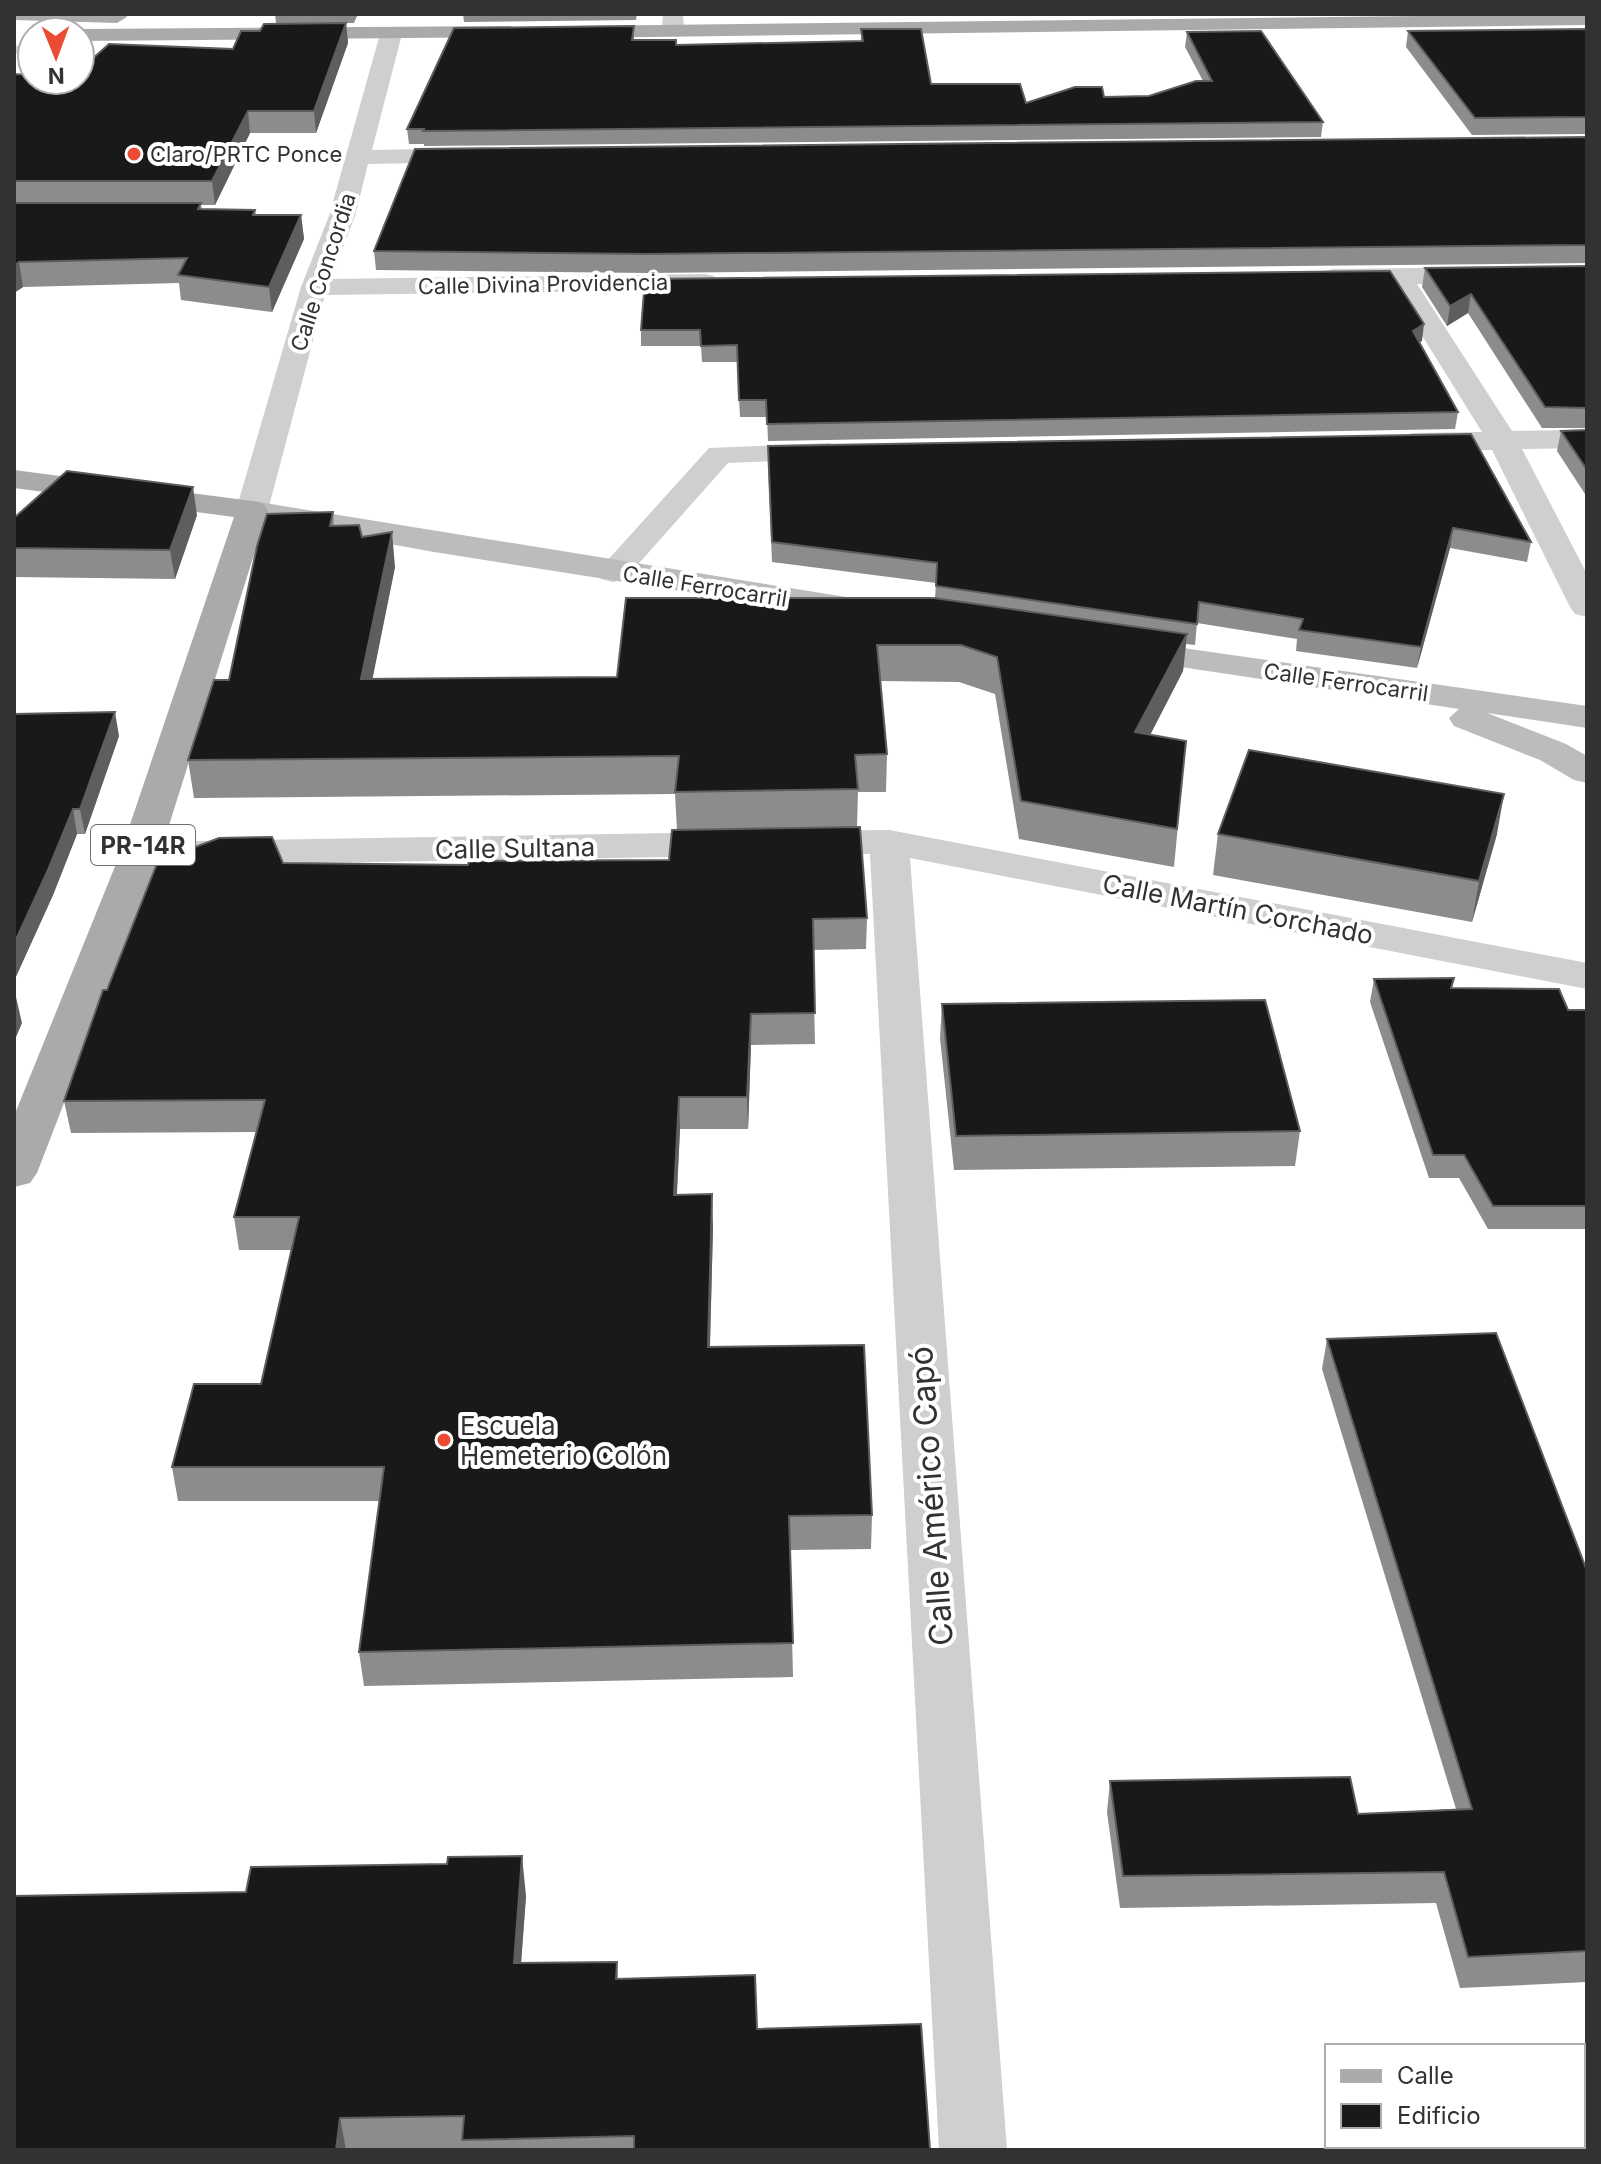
<svg xmlns="http://www.w3.org/2000/svg" width="1601" height="2164" viewBox="0 0 1601 2164" font-family="Inter,sans-serif">
<style>
.lines{fill:none;stroke-linecap:round;stroke-linejoin:round}
.lane{fill:#cfcfcf;fill-rule:evenodd}
.street{fill:#cfcfcf;fill-rule:evenodd}
.secondary{fill:#bcbcbc;fill-rule:evenodd}
.primary{fill:#aaa;fill-rule:evenodd}
.wall{fill:#8c8c8c}
.shaded-wall{fill:#5e5e5e}
.building{fill:#191919;stroke:#5e5e5e;stroke-width:2}
.poi-dot{fill:#ea4b32;stroke:#fff;stroke-width:3}
.labels{text-anchor:middle;dominant-baseline:central;stroke-width:8;stroke-linejoin:round;paint-order:stroke}
.far-poi-label{font-size:22px;fill:#323232;stroke:#fff;text-anchor:start}
.far-street-label{font-size:22px;fill:#323232;stroke:#fff}
.shield{fill:#fff;stroke:#707070;stroke-width:2}
.shield-label{font-size:24px;font-weight:bold;fill:#323232}
.street-label{font-size:26px;fill:#323232;stroke:#fff}
.poi-label{font-size:26px;fill:#323232;stroke:#fff;text-anchor:start}
.near-street-label{font-size:32px;fill:#323232;stroke:#fff}
</style>
<rect width="100%" height="100%" fill="#fff"/>
<g class="lines">
<polygon class="lane" points="32,44 32,52 14,54 14,46"/>
<g class="street">
<polygon points="663,14 683,14 684,30 680,34 666,34 662,30"/>
<polygon points="391,28 402,34 372,150 473,148 481,150 485,155 481,160 473,162 368,164 355,216 331,279 705,274 714,276 718,282 714,288 705,290 325,295 268,510 263,517 252,519 241,517 236,510 301,287 329,216 380,34"/>
<polygon points="1587,266 1587,282 1417,284 1512,431 1587,430 1587,448 1522,449 1587,574 1587,617 1575,614 1570,607 1492,450 1413,451 1402,448 1398,442 1402,436 1413,433 1482,432 1390,284 1324,283 1320,277 1324,271 1333,269"/>
<polygon points="829,443 840,446 844,452 840,458 728,463 625,579 613,582 601,579 597,572 709,448"/>
<polygon points="889,830 1587,963 1587,989 910,858 1007,2150 939,2150 870,854 802,855 788,851 783,843 788,835 802,831"/>
<polygon points="729,832 743,836 748,844 743,852 729,856 140,866 126,862 120,854 126,846 140,842"/>
</g>
<g class="secondary">
<polygon points="252,501 846,597 858,600 863,607 858,614 846,617 434,552 241,517 236,510 241,503"/>
<polygon points="1127,640 1587,706 1587,728 1487,713 1566,744 1587,756 1587,783 1574,780 1540,760 1454,726 1449,718 1459,709 1115,657 1110,650 1115,643"/>
</g>
<g class="primary">
<polygon points="14,14 125,14 127,17 117,23 14,20"/>
<polygon points="1587,14 1587,25 574,38 563,32 574,26"/>
<polygon points="510,26 521,32 518,37 80,41 80,32 71,32 80,29"/>
<polygon points="14,470 252,501 263,503 268,510 160,854 37,1173 30,1183 14,1187 14,1116 120,854 234,517 14,488"/>
</g>
</g>
<g class="wall">
<polygon points="275,14 358,14 354,23 346,23 348,43 316,133 250,133 215,205 201,205 202,209 255,210 256,215 301,215 304,239 272,312 181,300 179,283 23,287 14,293 14,74 80,80 233,49 260,31 276,23"/>
<polygon points="463,14 637,14 636,20 464,22"/>
<polygon points="634,26 634,40 676,45 861,41 861,29 931,84 1026,103 1104,97 1149,96 1203,81 1185,47 1187,32 1323,122 1321,137 424,146 424,144 409,144 407,129"/>
<polygon points="1587,29 1587,134 1472,135 1406,47 1408,31"/>
<polygon points="1587,137 1587,263 647,273 376,270 374,251"/>
<polygon points="1587,266 1587,428 1542,428 1468,313 1447,326 1422,287 1425,268"/>
<polygon points="645,279 1422,341 1419,342 1458,412 1455,429 768,441 767,417 740,417 737,362 702,362 701,346 641,346 641,330"/>
<polygon points="1587,430 1587,497 1557,451 1561,431"/>
<polygon points="1471,434 1531,542 1527,562 1450,548 1417,668 1296,651 1297,639 1197,623 1195,645 1186,644 1183,671 1150,735 1186,741 1174,867 1019,839 995,694 959,682 880,681 887,754 886,792 858,792 857,827 867,918 866,949 813,950 815,1044 751,1045 748,1129 680,1129 677,1195 713,1227 710,1347 872,1515 871,1549 790,1550 793,1677 364,1686 359,1652 380,1501 178,1501 172,1467 261,1384 292,1250 239,1250 234,1217 256,1132 71,1133 64,1101 107,990 283,863 468,865 669,860 677,830 675,794 194,798 188,760 229,680 333,512 334,526 362,537 395,567 372,679 617,677 935,598 936,583 772,562 768,465"/>
<polygon points="197,515 175,579 14,577 14,518"/>
<polygon points="14,714 119,736 85,834 77,834 53,895 14,981"/>
<polygon points="1218,834 1497,834 1472,922 1213,875"/>
<polygon points="1454,978 1452,988 1568,1010 1587,1010 1587,1229 1488,1229 1459,1178 1429,1178 1370,1002 1374,979"/>
<polygon points="942,1004 1300,1131 1295,1166 954,1170 940,1038"/>
<polygon points="1327,1339 1587,1571 1587,1982 1460,1988 1436,1903 1120,1908 1107,1812 1110,1781 1358,1814 1456,1809 1322,1369"/>
<polygon points="526,1896 521,1963 617,1962 618,1979 757,2029 930,2150 14,2150"/>
</g>
<g class="shaded-wall">
<polygon points="346,23 348,43 316,133 314,111"/>
<polygon points="248,111 250,133 215,205 212,181"/>
<polygon points="301,215 304,239 272,312 269,287"/>
<polygon points="19,262 23,287 14,293 14,266"/>
<polygon points="1471,294 1468,313 1447,326 1450,306"/>
<polygon points="1424,324 1422,341 1411,347 1413,331"/>
<polygon points="193,487 197,515 175,579 170,550"/>
<polygon points="1453,528 1450,548 1417,668 1421,647"/>
<polygon points="392,532 395,567 365,716 361,679"/>
<polygon points="1187,634 1183,671 1132,770 1135,732"/>
<polygon points="115,712 119,736 85,834 80,809"/>
<polygon points="1504,794 1497,834 1472,922 1479,881"/>
<polygon points="73,809 77,834 53,895 14,981 14,944"/>
<polygon points="16,997 22,1023 14,1042 14,1002"/>
<polygon points="751,1014 751,1045 748,1129 747,1097"/>
<polygon points="679,1097 680,1129 675,1227 674,1195"/>
<polygon points="712,1194 713,1227 709,1380 708,1347"/>
<polygon points="522,1856 526,1896 518,2004 514,1963"/>
<polygon points="340,2118 346,2150 336,2150"/>
</g>
<g class="building">
<polygon points="346,23 314,111 248,111 212,181 14,181 14,74 32,75 32,80 80,80 80,70 109,44 233,49 241,31 260,31 264,24"/>
<polygon points="634,26 632,40 676,40 676,45 863,41 861,29 921,29 931,84 1020,84 1026,103 1075,87 1102,87 1104,97 1149,96 1196,81 1212,81 1187,32 1261,31 1323,122 423,131 424,129 407,129 454,28"/>
<polygon points="1587,29 1587,117 1475,118 1408,31"/>
<polygon points="1587,137 1587,245 646,254 374,251 415,149"/>
<polygon points="14,203 201,203 198,209 255,210 253,215 301,215 269,287 178,275 187,258 19,262 14,266"/>
<polygon points="1587,266 1587,408 1545,407 1471,294 1450,306 1425,268"/>
<polygon points="1390,271 1424,324 1413,331 1458,412 767,424 766,400 739,400 737,345 701,346 700,330 641,330 645,279"/>
<polygon points="1587,430 1587,470 1561,431"/>
<polygon points="1471,434 1531,542 1453,528 1421,647 1299,630 1303,619 1199,602 1197,624 936,586 937,563 772,542 768,446"/>
<polygon points="67,471 193,487 170,550 14,548 14,518"/>
<polygon points="333,512 330,526 359,525 362,537 392,532 361,679 617,677 626,598 934,598 1187,634 1135,732 1186,741 1177,829 1021,801 997,657 961,645 877,645 887,754 855,755 858,789 675,792 679,756 188,760 214,680 229,680 257,546 267,514"/>
<polygon points="115,712 80,809 73,809 48,870 14,944 14,714"/>
<polygon points="1249,750 1504,794 1479,881 1218,834"/>
<polygon points="860,827 867,918 813,919 815,1013 751,1014 747,1097 679,1097 674,1195 712,1194 708,1347 864,1345 872,1515 789,1516 793,1643 359,1652 384,1467 172,1467 194,1384 261,1384 299,1217 234,1217 265,1100 64,1101 103,990 107,990 158,861 219,838 272,837 283,863 468,865 469,861 669,860 672,830"/>
<polygon points="1454,978 1451,988 1559,989 1568,1010 1587,1010 1587,1206 1493,1206 1464,1155 1433,1155 1374,979"/>
<polygon points="1265,1000 1300,1131 956,1136 942,1004"/>
<polygon points="1496,1333 1587,1571 1587,1951 1468,1957 1444,1872 1123,1876 1110,1781 1350,1777 1358,1814 1472,1809 1327,1339"/>
<polygon points="522,1856 514,1963 617,1962 616,1979 755,1975 757,2029 921,2024 930,2150 634,2150 634,2136 462,2140 464,2116 340,2118 336,2150 14,2150 14,1896 246,1892 251,1867 447,1864 448,1857"/>
</g>
<g class="poi-dot">
<circle cx="134" cy="154" r="8"/>
<circle cx="444" cy="1440" r="8"/>
</g>
<g class="labels">
<g class="far-poi-label">
<text x="150" y="154">Claro/PRTC Ponce</text>
</g>
<g class="far-street-label">
<text transform="translate(323 272) rotate(-72)">Calle Concordia</text>
<text transform="translate(543 284) rotate(-1)">Calle Divina Providencia</text>
<text transform="translate(705 586) rotate(9)">Calle Ferrocarril</text>
<text transform="translate(1346 682) rotate(8)">Calle Ferrocarril</text>
</g>
<rect class="shield" x="91" y="825" width="104" height="40" rx="6"/>
<g class="shield-label">
<text x="143" y="845">PR-14R</text>
</g>
<g class="street-label">
<text transform="translate(515 848) rotate(-1)">Calle Sultana</text>
<text transform="translate(1238 909) rotate(11)">Calle Martín Corchado</text>
</g>
<g class="poi-label">
<text x="460" y="1425">Escuela<tspan x="460" dy="30">Hemeterio Colón</tspan></text>
</g>
<g class="near-street-label">
<text transform="translate(931 1496) rotate(-94)">Calle Américo Capó</text>
</g>
</g>
<rect width="1601" height="2164" fill="none" stroke="#323232" stroke-width="32"/>
<rect x="1325" y="2044" width="260" height="104" fill="#ffffff" stroke="#adadad" stroke-width="2"/>
<rect x="1341" y="2070" width="40" height="12" fill="#aaaaaa" stroke="#adadad" stroke-width="2"/>
<text x="1397" y="2084" font-size="24" fill="#323232">Calle</text>
<rect x="1341" y="2104" width="40" height="24" fill="#191919" stroke="#adadad" stroke-width="2"/>
<text x="1397" y="2124" font-size="24" fill="#323232">Edificio</text>
<g transform="translate(56 56) rotate(179)"><circle r="38" fill="#ffffff" stroke="#adadad" stroke-width="2"/>
<path d="M0-6L14 30L0 20L-14 30Z" fill="#ea4b32"/>
<text y="-12" font-size="22" font-weight="bold" text-anchor="middle" fill="#323232">N</text>
</g>
</svg>
